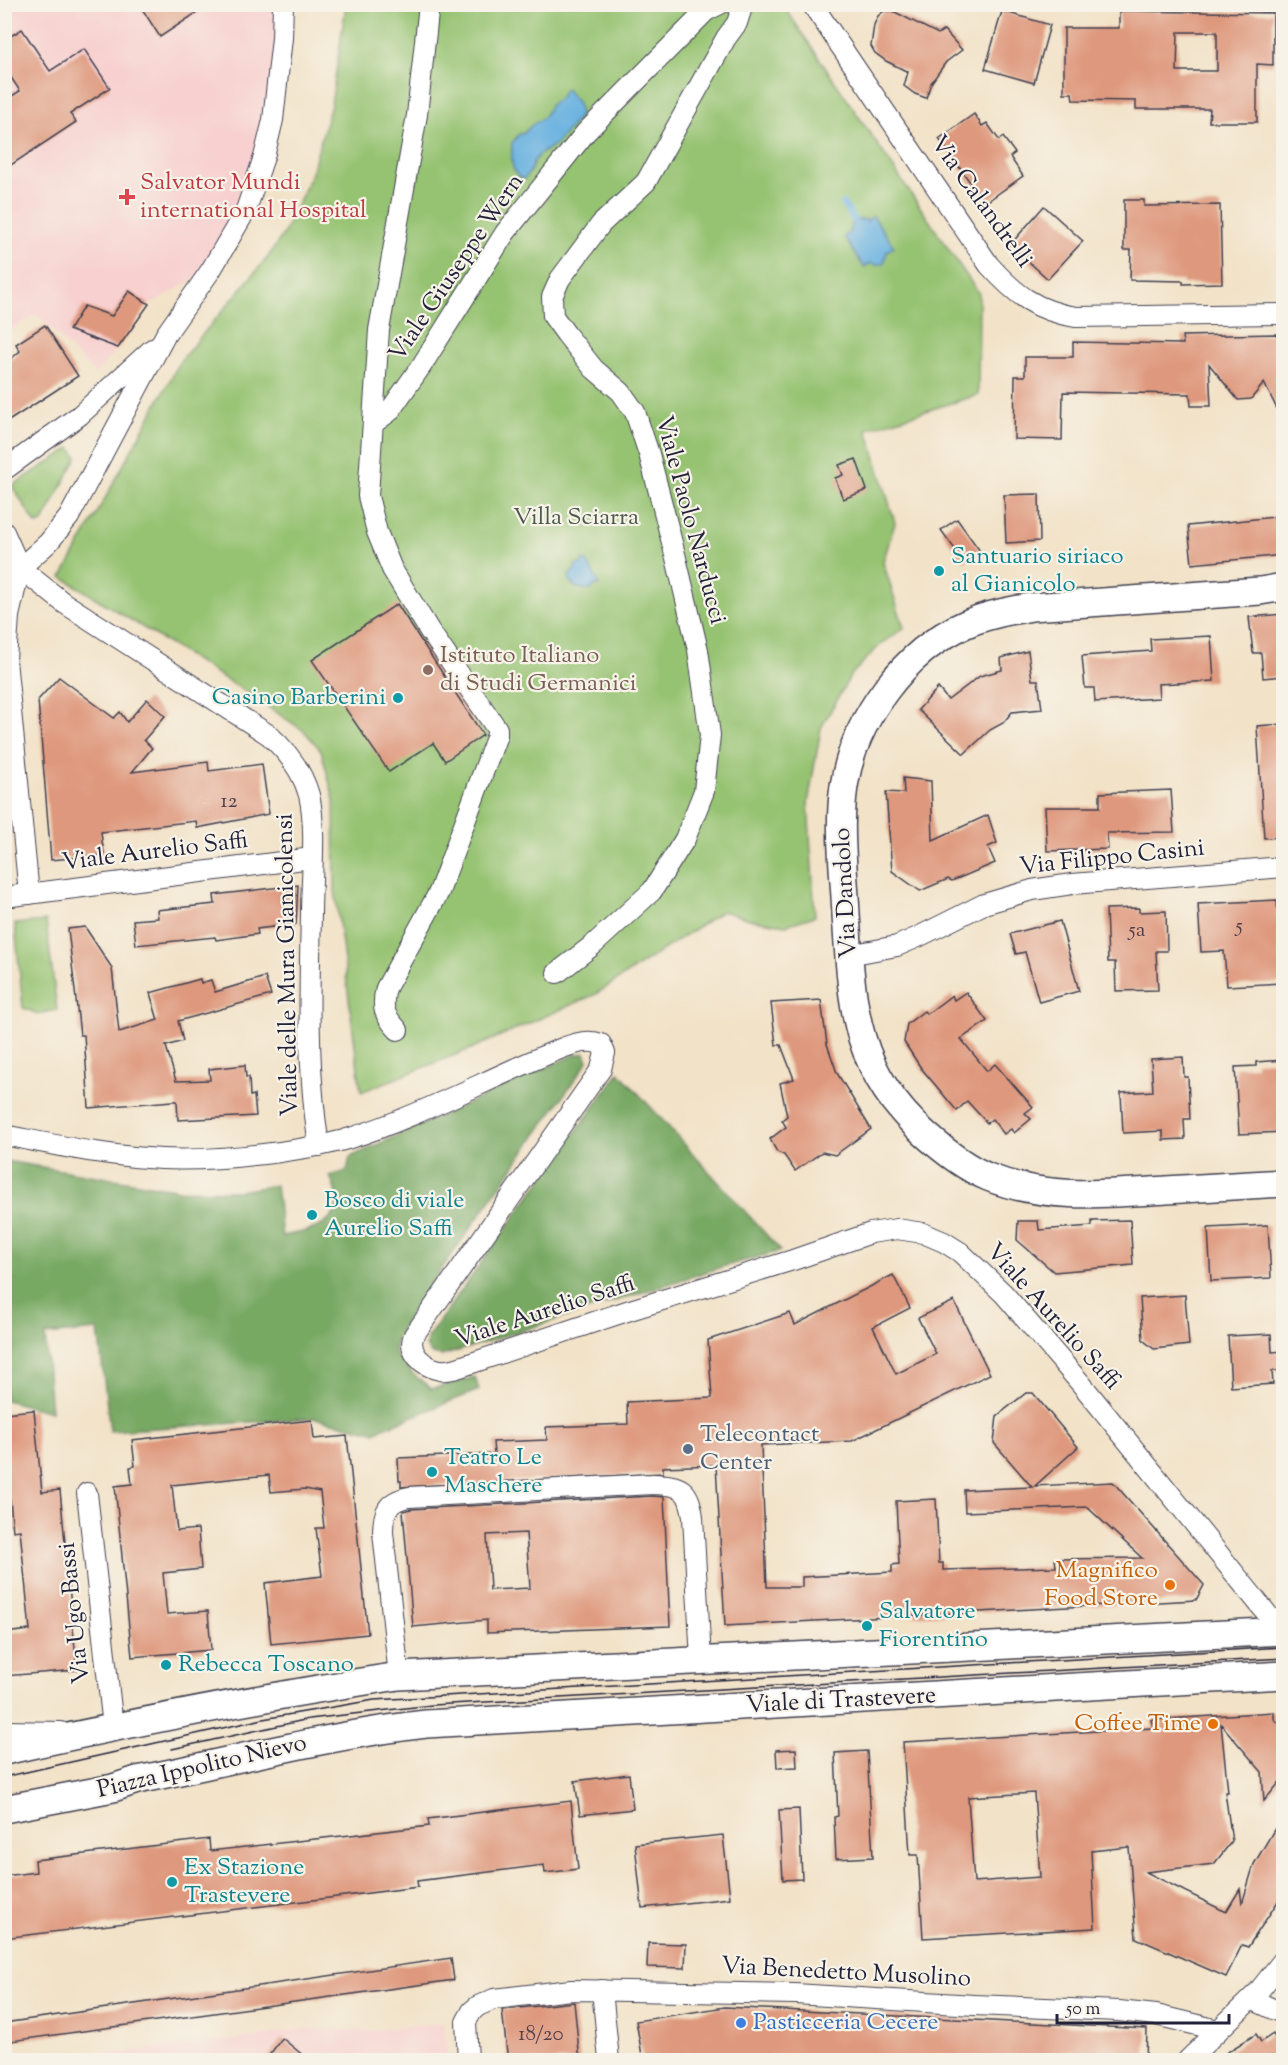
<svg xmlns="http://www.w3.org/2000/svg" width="1288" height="2065" viewBox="0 0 1288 2065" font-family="'Sorts Mill Goudy',serif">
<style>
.built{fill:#f7d0cf}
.green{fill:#96c372;stroke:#5c7256;stroke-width:1.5}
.forest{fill:#78a964;stroke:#4d6650;stroke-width:1.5}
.water{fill:#67b1e0;stroke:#446a8e;stroke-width:1.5}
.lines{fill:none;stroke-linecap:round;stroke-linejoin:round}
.stream{stroke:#67b1e0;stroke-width:7}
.building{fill:#de987d;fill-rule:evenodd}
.street-casing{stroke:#413f50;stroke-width:22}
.secondary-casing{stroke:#413f50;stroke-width:30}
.street{stroke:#fff;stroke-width:20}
.secondary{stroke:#fff;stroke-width:27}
.tram{stroke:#22223b;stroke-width:1.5}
.health-dot{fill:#e0444e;stroke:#f7f3e8;stroke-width:2}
.culture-dot{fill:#0f9aa8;stroke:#f7f3e8;stroke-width:2}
.education-dot{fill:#8d6e63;stroke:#f7f3e8;stroke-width:2}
.service-dot{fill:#5c6f8a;stroke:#f7f3e8;stroke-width:2}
.food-dot{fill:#e8710a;stroke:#f7f3e8;stroke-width:2}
.shop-dot{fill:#3f7fe0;stroke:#f7f3e8;stroke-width:2}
.labels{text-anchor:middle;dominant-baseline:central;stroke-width:4.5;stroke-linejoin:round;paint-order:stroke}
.number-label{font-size:21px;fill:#51404c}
.health-label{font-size:24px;fill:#be3a42;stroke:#f7f3e8;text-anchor:start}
.street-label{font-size:24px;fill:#22223b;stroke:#f7f3e8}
.park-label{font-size:24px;fill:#4b5a4e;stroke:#f7f3e8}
.culture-label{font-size:24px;fill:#0d838f;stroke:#f7f3e8;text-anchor:start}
.education-label{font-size:24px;fill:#785e54;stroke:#f7f3e8;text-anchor:start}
.service-label{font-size:24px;fill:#4e5e75;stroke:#f7f3e8;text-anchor:start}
.food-label{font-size:24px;fill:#c56008;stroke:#f7f3e8;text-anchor:end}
.shop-label{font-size:24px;fill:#366cbe;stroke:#f7f3e8;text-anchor:start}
</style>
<rect width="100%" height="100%" fill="#f7f3e8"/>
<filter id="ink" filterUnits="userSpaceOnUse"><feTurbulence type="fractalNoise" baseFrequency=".0167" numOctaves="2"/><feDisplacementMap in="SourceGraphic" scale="12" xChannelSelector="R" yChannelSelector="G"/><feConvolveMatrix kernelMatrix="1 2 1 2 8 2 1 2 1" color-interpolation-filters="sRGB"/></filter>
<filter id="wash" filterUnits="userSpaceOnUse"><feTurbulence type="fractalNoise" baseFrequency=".008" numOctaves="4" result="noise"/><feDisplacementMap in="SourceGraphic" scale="24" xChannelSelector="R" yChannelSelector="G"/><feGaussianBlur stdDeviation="1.35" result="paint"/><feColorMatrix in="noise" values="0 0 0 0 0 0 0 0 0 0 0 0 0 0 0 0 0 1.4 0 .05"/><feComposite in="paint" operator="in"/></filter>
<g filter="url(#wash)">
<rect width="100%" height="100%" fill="#f2e2c7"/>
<g class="built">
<polygon points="5,5 283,5 264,157 211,270 149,305 118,348 95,374 37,314 5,333"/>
<polygon points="443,2023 448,2060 53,2060 224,2041 304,2029 370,2031"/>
</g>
<g class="green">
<polygon points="346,5 783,5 979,294 978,395 867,429 895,523 883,562 904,628 881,644 851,675 821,728 808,803 815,916 786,925 753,920 722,911 596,994 473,1048 361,1092 335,891 334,800 321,750 304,731 238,687 62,577 181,360 268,257 284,233 299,202 311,175 331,105"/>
<polygon points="71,448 77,457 43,522 36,524 12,486"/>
<polygon points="46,921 57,1010 38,1014 23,1008 15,924"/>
</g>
<g class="forest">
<path d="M585,1053L588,1061L412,1311L396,1339L395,1354L413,1374L432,1389L475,1377L479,1390L374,1432L315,1418L110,1431L98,1330L45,1335L51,1412L5,1400V1161L180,1190L239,1191L276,1185L282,1236C304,1232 343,1227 336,1195C335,1188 332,1182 330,1176L347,1171L350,1157L574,1055Z"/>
<polygon points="619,1072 781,1251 722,1267 442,1356 432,1354 426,1347 427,1338"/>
</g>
<g class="water">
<path d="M566,89L578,103L580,116L556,144L540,154L534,161L530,172L524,179C509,175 512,156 512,143L519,134H523L531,126L544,117L551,104L560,98L563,91Z"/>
<polygon points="873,216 894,247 887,251 884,263 875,265 871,263 864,267 844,237 850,232 850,228 854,220 863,219 867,221"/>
<path d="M583,560L587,562L599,583L598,586L594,585L592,590C581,588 571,590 569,576L575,569V565L582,564Z"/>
</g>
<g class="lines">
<polyline class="stream" points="843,204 854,220"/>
</g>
<g id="blocks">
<g class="building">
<polygon points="139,4 210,4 160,37"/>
<polygon points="884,11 893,11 938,34 944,30 962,50 946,62 931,83 926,98 915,94 904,86 908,72 886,61 875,53 871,46 874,25 878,16"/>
<polygon points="1002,11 1050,25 1034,83 985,69"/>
<path d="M1119,11L1273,13V65L1257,64V122H1209L1210,109H1136V101L1073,100L1072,93H1064V28H1119ZM1178,32H1217V71H1177Z"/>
<polygon points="22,29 50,71 84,49 110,88 70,114 76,122 11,165 4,154 4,101 20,91 4,67 4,40"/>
<polygon points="974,114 982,126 987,123 999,140 1003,137 1015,153 1010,157 1023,176 985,203 939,139"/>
<polygon points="1124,200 1144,200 1144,206 1220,205 1222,283 1183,284 1183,281 1130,280 1131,250 1124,250"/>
<polygon points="1044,206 1083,241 1048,279 1010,245"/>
<polygon points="129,291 149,304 118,348 69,330 84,306 112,316"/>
<polygon points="45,325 78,376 4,424 4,365 20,351 16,344"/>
<polygon points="1276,334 1284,344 1284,348 1279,356 1279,368 1284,373 1284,423 1264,383 1251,399 1238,400 1209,364 1211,406 1191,406 1190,394 1063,392 1062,440 1014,439 1015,376 1025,376 1025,357 1073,357 1073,342 1183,344 1182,336"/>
<polygon points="856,459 867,490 843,499 835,478 843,475 839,465"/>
<polygon points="1039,494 1040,541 1006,543 1004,495"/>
<polygon points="1284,516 1284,555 1192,564 1188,526"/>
<polygon points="957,519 980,551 964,562 941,530"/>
<polygon points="397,604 483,735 445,761 433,743 389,772 312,660"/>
<polygon points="1284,614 1284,676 1263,678 1261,653 1253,653 1249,617"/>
<polygon points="1211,636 1214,681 1158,684 1159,698 1095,702 1094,688 1085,688 1082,656 1151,651 1150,639"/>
<polygon points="1028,651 1032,680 1038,680 1042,709 1012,712 1003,723 990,730 964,754 918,710 938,688 948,700 980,676 1002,670 1001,658"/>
<polygon points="59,677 114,718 120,712 127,722 147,699 165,716 144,740 152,748 132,772 208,762 209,771 262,764 269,814 197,828 196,821 101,832 104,855 51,860 38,700"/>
<polygon points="1284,724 1284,837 1264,838 1257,726"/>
<polygon points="903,778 931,781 933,840 988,815 997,843 988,847 995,863 952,881 948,879 920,891 892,871 886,792 904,793"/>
<polygon points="1171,790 1174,832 1107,833 1108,849 1047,851 1045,807 1100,807 1100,793"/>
<polygon points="298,885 296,924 257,929 258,934 216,940 215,937 136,945 133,920 158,918 157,910 215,904 214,895"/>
<polygon points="1277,900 1282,983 1227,986 1224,951 1201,952 1198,904"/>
<polygon points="1139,908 1139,912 1166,911 1167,951 1156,951 1158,990 1116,991 1115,962 1108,962 1106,909"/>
<polygon points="1060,921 1079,991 1039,1002 1025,952 1016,954 1010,934"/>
<polygon points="85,927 112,968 119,1032 158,1020 150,993 200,979 201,983 211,980 215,992 265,977 271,995 178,1021 183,1041 166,1046 176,1081 210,1080 209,1069 245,1065 246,1077 249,1077 250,1096 254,1095 256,1116 178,1120 177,1101 173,1101 89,1108 84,1035 80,1035 68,929"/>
<polygon points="966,992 987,1021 961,1039 987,1071 995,1064 1033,1107 1025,1113 1031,1119 1014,1133 1011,1129 1004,1134 992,1119 987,1123 967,1101 957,1111 921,1068 904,1042 907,1024 924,1011 927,1014 952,995 954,1000"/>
<polygon points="821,1000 827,1044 837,1073 871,1129 835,1155 822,1152 795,1171 784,1155 777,1152 770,1139 786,1127 782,1120 787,1116 780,1083 794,1079 781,1045 776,1045 771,1003"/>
<polygon points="1183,1057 1184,1077 1188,1077 1190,1119 1184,1119 1185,1139 1163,1140 1163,1131 1123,1133 1121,1093 1153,1091 1151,1059"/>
<polygon points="1284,1060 1284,1132 1239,1134 1235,1067 1256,1066 1256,1062"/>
<polygon points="1130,1220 1133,1265 1054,1272 1017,1240 1018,1221 1038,1221 1039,1230 1092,1226 1092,1221"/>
<polygon points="1268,1225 1271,1278 1211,1281 1208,1228"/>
<polygon points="893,1275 910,1308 873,1327 896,1374 936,1354 918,1318 954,1301 990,1374 852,1441 761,1445 767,1587 802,1587 802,1577 892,1572 892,1565 899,1564 896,1501 936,1499 939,1563 943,1563 943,1570 1056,1567 1055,1559 1142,1558 1087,1507 965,1512 964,1490 1032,1487 994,1443 997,1416 1026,1393 1033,1393 1078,1447 1035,1486 1113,1482 1204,1585 1196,1600 725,1626 716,1465 663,1467 663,1473 401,1487 401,1481 399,1481 398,1458 494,1454 493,1442 547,1440 546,1427 628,1424 627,1402 712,1398 708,1340 790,1313 795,1325"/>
<polygon points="1185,1295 1189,1345 1154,1349 1143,1340 1140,1298"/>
<polygon points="1271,1334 1272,1352 1284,1351 1284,1371 1272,1371 1273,1384 1231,1387 1228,1336"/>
<polygon points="34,1410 42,1492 60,1490 77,1670 4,1676 4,1633 30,1630 20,1530 13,1531 10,1500 4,1500 4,1413"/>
<polygon points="312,1420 314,1439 347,1436 368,1634 271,1644 265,1583 322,1576 316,1528 324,1528 320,1492 305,1489 271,1492 269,1475 172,1485 177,1531 198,1529 201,1569 163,1573 167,1614 208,1611 211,1650 132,1657 115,1486 132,1484 130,1467 135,1466 132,1440"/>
<path d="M653,1496L664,1497L670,1626L487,1633V1620L413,1627L403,1511L411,1509ZM526,1533L530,1588L490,1590L487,1535Z"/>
<path d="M1274,1712V1719L1284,1728V1777L1264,1801L1262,1772L1221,1724L1228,1792H1225L1232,1841L1214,1864L1146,1872L1226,1912L1240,1889L1242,1904L1254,1864L1284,1813V1892L1248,1947L1242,1945L1226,1977L1136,1938L1129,1847L1091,1851L1095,1928L923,1938L918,1855H910L903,1742L1153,1728L1151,1720ZM1034,1793L1040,1877L974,1882L968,1797Z"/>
<polygon points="796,1749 797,1767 777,1768 776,1750"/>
<polygon points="867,1751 873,1857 836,1859 834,1817 838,1816 835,1753"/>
<polygon points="629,1774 633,1809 580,1815 575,1781"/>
<polygon points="571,1801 578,1869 545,1873 544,1865 417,1881 418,1887 4,1938 4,1876 36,1872 35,1860 209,1839 210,1851 429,1826 428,1819"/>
<polygon points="799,1809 802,1879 783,1880 779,1810"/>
<polygon points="723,1835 730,1898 642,1908 635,1844"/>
<polygon points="648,1943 686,1944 685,1968 647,1967"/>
<polygon points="451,1958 454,1980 4,2042 4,2023"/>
<polygon points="574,2002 580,2061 508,2061 502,2010"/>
<polygon points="725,2007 1147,2029 1146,2061 643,2061 636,2021"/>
<polygon points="1256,2034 1261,2042 1273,2034 1277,2040 1284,2036 1284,2061 1213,2061"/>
<polygon points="282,2038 310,2061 265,2061"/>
</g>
</g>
</g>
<g filter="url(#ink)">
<use href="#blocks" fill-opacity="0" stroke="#413f50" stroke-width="1.5"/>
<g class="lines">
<g class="street-casing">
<g id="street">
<path d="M812,4L989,265C1015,294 1036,311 1076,317L1284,314"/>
<polyline points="374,423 389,412 422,365 505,233 586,132 706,11 720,4"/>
<polyline points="4,470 80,415 152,349"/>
<path d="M4,532L20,568L64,603L269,735C288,752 302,770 309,795C317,829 311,878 311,914C309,992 307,1069 319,1146"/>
<polyline points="20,568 48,543 69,517 166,334 211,270 246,210 264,157 273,120 282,38 283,4"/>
<polyline points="20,568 9,616 6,660 29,894"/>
<polyline points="4,897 312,858"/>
<polyline points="849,955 897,946 918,937 984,904 1032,890 1072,884 1284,867"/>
<polyline points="557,973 593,945 652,891 685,839 704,791 710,735 698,650 676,558 649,454 635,412 621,392 594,369 566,334 553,316 552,297 560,279 601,224 646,182 726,38 737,23 743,4"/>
<path d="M398,1030C384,1015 381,1008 386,988L439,892L497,735V729L429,630L392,569L377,532L368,496L379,330L417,115L429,4"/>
<path d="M4,1135C56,1145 109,1157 162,1159C201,1161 241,1157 280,1152C302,1148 325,1146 347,1139C422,1116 492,1076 565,1047C577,1043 589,1039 601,1044L605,1053L601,1069L414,1335C406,1352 424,1367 440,1370C447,1371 454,1369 460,1367L630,1310L793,1260L871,1233L897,1229L923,1233L944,1242L960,1252L1004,1294L1083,1386L1281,1631"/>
<polyline points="87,1493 113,1727"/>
<path d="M399,1676L383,1533C383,1512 387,1501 409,1497L653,1484C681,1485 689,1488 693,1517L701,1660"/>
<polyline points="4,1731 61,1732"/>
<polyline points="602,1990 609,2060"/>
<polyline points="1251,1999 1284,2014"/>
<polyline points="468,2060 466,2022 472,2011 478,2006 494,1999 571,1990 795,1994 974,2005 1119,2011 1156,2015 1218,2030"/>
<polyline points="1188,2060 1258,1992 1284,1959"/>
</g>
</g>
<g class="secondary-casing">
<g id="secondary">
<path d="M1284,587L1260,591L1031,607C1009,611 986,615 966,624C904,651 854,720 844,786C838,828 844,872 846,914C852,1004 853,1070 925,1134C944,1151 964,1167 988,1177C1045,1200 1106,1194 1166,1190C1205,1188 1244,1185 1284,1183"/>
<path d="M4,1751C135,1722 266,1696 399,1676L1284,1631"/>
<path d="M4,1809L113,1788L137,1780C233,1761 328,1735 426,1724L1284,1675"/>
</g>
</g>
<use href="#street" class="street"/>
<use href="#secondary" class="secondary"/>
<g class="tram">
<polyline points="172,1749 309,1719 432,1705 1284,1658"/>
<polyline points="4,1777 263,1719 374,1700 1284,1647"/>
</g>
</g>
</g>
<path class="health-dot" d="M124 188h6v6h6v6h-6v6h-6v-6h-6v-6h6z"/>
<g class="culture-dot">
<circle cx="939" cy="571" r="6"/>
<circle cx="398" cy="698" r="6"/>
<circle cx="312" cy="1215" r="6"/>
<circle cx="432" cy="1472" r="6"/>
<circle cx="867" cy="1626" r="6"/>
<circle cx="166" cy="1665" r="6"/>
<circle cx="172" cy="1882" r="6"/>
</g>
<circle class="education-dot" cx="428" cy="670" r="6"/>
<circle class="service-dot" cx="688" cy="1449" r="6"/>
<g class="food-dot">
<circle cx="1170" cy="1585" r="6"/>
<circle cx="1213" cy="1724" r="6"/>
</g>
<circle class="shop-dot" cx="741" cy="2023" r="6"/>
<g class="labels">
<g class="number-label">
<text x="229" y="802">12</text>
<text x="1239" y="927">5</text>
<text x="1137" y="931">5a</text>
<text x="541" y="2035">18/20</text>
</g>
<g class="health-label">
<text x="140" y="183">Salvator Mundi<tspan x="140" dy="28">international Hospital</tspan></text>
</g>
<g class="street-label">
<text transform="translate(981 202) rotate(54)">Via Calandrelli</text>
<text transform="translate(457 268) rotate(-56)">Viale Giuseppe Wern</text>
<text transform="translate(690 520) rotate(75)">Viale Paolo Narducci</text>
<text transform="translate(155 852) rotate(-7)">Viale Aurelio Saffi</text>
<text transform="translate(1112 858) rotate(-6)">Via Filippo Casini</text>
<text transform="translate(846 893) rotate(-93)">Via Dandolo</text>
<text transform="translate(288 965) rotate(-91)">Viale delle Mura Gianicolensi</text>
<text transform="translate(545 1312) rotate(-18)">Viale Aurelio Saffi</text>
<text transform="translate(1053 1317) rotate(48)">Viale Aurelio Saffi</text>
<text transform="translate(75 1613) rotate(-96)">Via Ugo Bassi</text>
<text transform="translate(841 1701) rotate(-3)">Viale di Trastevere</text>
<text transform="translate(202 1767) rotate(-13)">Piazza Ippolito Nievo</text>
<text transform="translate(846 1973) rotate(3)">Via Benedetto Musolino</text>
</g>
<g class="park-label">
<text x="576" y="518">Villa Sciarra</text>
</g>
<g class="culture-label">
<text x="951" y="557">Santuario siriaco<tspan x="951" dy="28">al Gianicolo</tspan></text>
<text x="386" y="698" text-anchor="end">Casino Barberini</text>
<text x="324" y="1201">Bosco di viale<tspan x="324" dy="28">Aurelio Saffi</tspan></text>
<text x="444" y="1458">Teatro Le<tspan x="444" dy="28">Maschere</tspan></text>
<text x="879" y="1612">Salvatore<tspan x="879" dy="28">Fiorentino</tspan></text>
<text x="178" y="1665">Rebecca Toscano</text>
<text x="184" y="1868">Ex Stazione<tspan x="184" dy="28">Trastevere</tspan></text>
</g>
<g class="education-label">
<text x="440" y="656">Istituto Italiano<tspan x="440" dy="28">di Studi Germanici</tspan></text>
</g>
<g class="service-label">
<text x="700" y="1435">Telecontact<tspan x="700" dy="28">Center</tspan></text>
</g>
<g class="food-label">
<text x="1158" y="1571">Magnifico<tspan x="1158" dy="28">Food Store</tspan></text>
<text x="1201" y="1724">Coffee Time</text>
</g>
<g class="shop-label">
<text x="753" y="2023">Pasticceria Cecere</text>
</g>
</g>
<rect width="1288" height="2065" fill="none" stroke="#f7f3e8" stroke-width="24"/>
<path d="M1057 2014v9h172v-9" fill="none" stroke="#22223b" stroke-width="3"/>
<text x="1066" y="2014" font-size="18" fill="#22223b" stroke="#f7f3e8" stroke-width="4.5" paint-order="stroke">50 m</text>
</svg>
